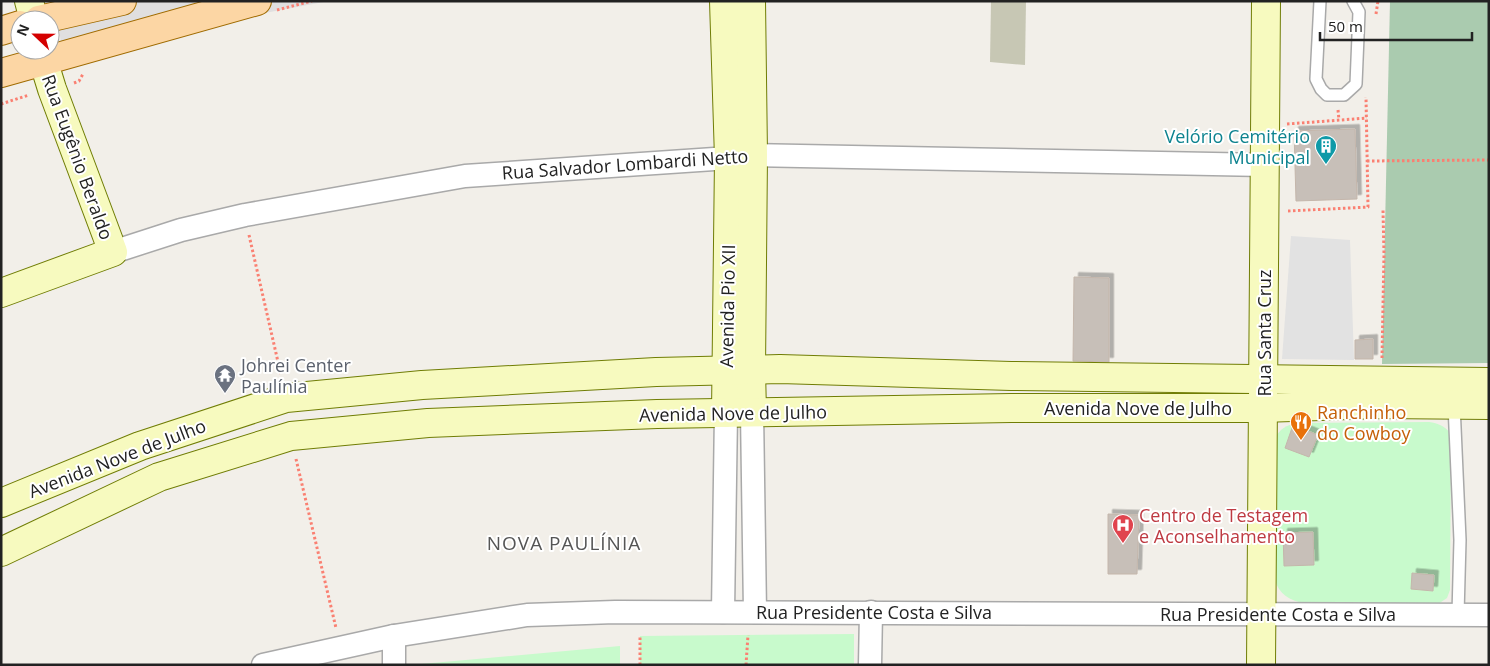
<svg xmlns="http://www.w3.org/2000/svg" width="1490" height="666" viewBox="0 0 1490 666" font-family="'Open Sans',sans-serif">
<style>
.residential{fill:#e0dfdf}
.construction{fill:#c7c7b4}
.cemetery{fill:#aacbaf}
.park{fill:#c8facc}
.parking{fill:#e2e2e2}
.building{fill:#c7bfb8;stroke:#c4b6ab;filter:url(#shadow)}
.lines{fill:none;stroke-linecap:round;stroke-linejoin:round}
.lane-casing{stroke:#a9a9a9;stroke-width:14}
.street-casing{stroke:#a9a9a9;stroke-width:25}
.secondary-casing{stroke:#707d05;stroke-width:30}
.primary-casing{stroke:#a06b00;stroke-width:30}
.path{stroke:#fa8072;stroke-width:3;stroke-dasharray:2.5 2.5;stroke-linecap:butt}
.lane{stroke:#fff;stroke-width:11}
.street{stroke:#fff;stroke-width:22}
.secondary{stroke:#f7fabf;stroke-width:28}
.primary{stroke:#fcd6a4;stroke-width:28}
.labels{text-anchor:middle;dominant-baseline:central;stroke-width:4;stroke-linejoin:round;paint-order:stroke}
.culture-label{font-size:18px;fill:#0d838f;stroke:#fff;text-anchor:end}
.street-label{font-size:18px;fill:#222;stroke:#fff}
.worship-label{font-size:18px;fill:#5b616d;stroke:#fff;text-anchor:start}
.food-label{font-size:18px;fill:#c56008;stroke:#fff;text-anchor:start}
.health-label{font-size:18px;fill:#be3a42;stroke:#fff;text-anchor:start}
.neighbourhood-label{font-size:19px;letter-spacing:1px;fill:#555;stroke:#fff}
</style>
<defs>
<filter id="shadow"><feDropShadow dx="4.5" dy="-4.5" stdDeviation="0" flood-color="#0004"/></filter>
</defs>
<rect width="100%" height="100%" fill="#f2efe9"/>
<polygon class="residential" points="55,1 329,1 244,17 64,64"/>
<polygon class="construction" points="991,1 1026,1 1025,65 990,62"/>
<polygon class="cemetery" points="1390,1 1489,1 1489,363 1382,364"/>
<g class="park">
<path d="M1429,422C1438,423 1445,426 1451,434L1450,590L1447,598L1438,604L1304,603C1290,601 1279,594 1275,580V438C1280,429 1286,425 1297,423Z"/>
<polygon points="854,634 854,665 640,665 640,636"/>
<polygon points="620,646 620,665 410,665"/>
</g>
<polygon class="parking" points="1291,236 1350,240 1354,360 1282,359"/>
<g class="building">
<polygon points="1355,129 1357,199 1296,201 1294,131"/>
<polygon points="1074,277 1109,278 1109,362 1073,361"/>
<polygon points="1373,339 1373,359 1355,359 1355,340"/>
<polygon points="1293,425 1318,435 1309,457 1285,448"/>
<polygon points="1108,514 1139,515 1137,574 1108,574"/>
<polygon points="1313,532 1314,565 1284,566 1283,533"/>
<polygon points="1412,573 1434,575 1433,591 1411,589"/>
</g>
<g class="lines">
<g class="lane-casing">
<g id="lane">
<polyline points="1320,1 1316,79 1321,89 1327,95 1344,95 1356,84 1359,12 1353,1"/>
<polyline points="1454,405 1460,540 1458,614"/>
</g>
</g>
<g class="street-casing">
<g id="street">
<polyline points="113,252 181,230 245,215 465,176 729,158 753,155 1265,165"/>
<polyline points="752,412 755,612"/>
<polyline points="723,612 726,413"/>
<polyline points="263,665 394,636 527,615 615,612 1489,615"/>
<polyline points="394,665 394,636"/>
<polyline points="870,665 871,612"/>
</g>
</g>
<g class="secondary-casing">
<g id="secondary">
<polyline points="29,1 34,20"/>
<polyline points="724,1 729,158 726,413"/>
<polyline points="751,1 753,155 751,370 752,412"/>
<polyline points="1,293 113,252 52,89 40,50"/>
<polyline points="1,503 140,446 286,398 422,385 656,372 780,369 1011,376 1489,382"/>
<polyline points="1,552 159,477 291,436 428,423 657,414 1011,408 1263,408 1380,404 1489,405"/>
<polyline points="1261,665 1266,1"/>
</g>
</g>
<g class="primary-casing">
<g id="primary">
<polyline points="39,20 122,1"/>
<polyline points="1,31 20,25"/>
<polyline points="1,73 257,1"/>
</g>
</g>
<g class="path">
<polyline points="277,10 312,1"/>
<polyline points="1376,14 1378,1"/>
<polyline points="74,83 79,81 83,74"/>
<polyline points="1,104 29,95"/>
<polyline points="1338,110 1339,120"/>
<polyline points="1287,124 1367,118"/>
<polyline points="1367,161 1489,160"/>
<polyline points="1288,211 1368,207 1366,97"/>
<polyline points="249,235 281,375"/>
<polyline points="1382,358 1384,254 1383,210"/>
<polyline points="296,459 336,628"/>
<polyline points="640,665 640,636"/>
<polyline points="746,665 748,635"/>
</g>
<use href="#lane" class="lane"/>
<use href="#street" class="street"/>
<use href="#secondary" class="secondary"/>
<use href="#primary" class="primary"/>
</g>
<defs>
<g id="building-pin" transform="scale(1.125)"><path d="M0 17L-7.5 6A9.5 9.5 0 1 1 7.5 6Z" fill="#0f9aa8" stroke="#fff"/><path d="M-4-6H4V6H1V3H-1V6H-4ZM-2.5-4.3h1.7v1.8h-1.7ZM.8-4.3h1.7v1.8H.8ZM-2.5-1h1.7V.8h-1.7ZM.8-1h1.7V.8H.8Z" fill="#fff"/></g>
<g id="temple-pin" transform="scale(1.125)"><path d="M0 17L-7.5 6A9.5 9.5 0 1 1 7.5 6Z" fill="#6b7280" stroke="#fff"/><path d="M0-6L5-2H3V0L6.5 2.5H4V6H1.5V3h-3V6H-4V2.5H-6.5L-3 0V-2H-5Z" fill="#fff"/></g>
<g id="restaurant-pin" transform="scale(1.125)"><path d="M0 17L-7.5 6A9.5 9.5 0 1 1 7.5 6Z" fill="#e8710a" stroke="#fff"/><path d="M-5-6h1v4h1v-4h1v4h1v-4h1v5L-1.5 .5V6h-2V.5L-5-1ZM5-6V6H3V1.5H1.5Q1.5-4 5-6Z" fill="#fff"/></g>
<g id="hospital-pin" transform="scale(1.125)"><path d="M0 17L-7.5 6A9.5 9.5 0 1 1 7.5 6Z" fill="#e0444e" stroke="#fff"/><path d="M-5-5h3v3.5h4V-5h3V5h-3V1.5h-4V5h-3Z" fill="#fff"/></g>
</defs>
<g fill-rule="evenodd">
<use href="#building-pin" x="1326" y="146"/>
<use href="#temple-pin" x="225" y="375"/>
<use href="#restaurant-pin" x="1301" y="422"/>
<use href="#hospital-pin" x="1123" y="525"/>
</g>
<g class="labels">
<g class="culture-label">
<text x="1310" y="136">Velório Cemitério<tspan x="1310" dy="21">Municipal</tspan></text>
</g>
<g class="street-label">
<text transform="translate(78 157) rotate(70)">Rua Eugênio Beraldo</text>
<text transform="translate(625 164) rotate(-4)">Rua Salvador Lombardi Netto</text>
<text transform="translate(727 306) rotate(-89)">Avenida Pio XII</text>
<text transform="translate(1264 333) rotate(-90)">Rua Santa Cruz</text>
<text x="1138" y="408">Avenida Nove de Julho</text>
<text transform="translate(733 413) rotate(-1)">Avenida Nove de Julho</text>
<text transform="translate(117 458) rotate(-21)">Avenida Nove de Julho</text>
<text x="874" y="612">Rua Presidente Costa e Silva</text>
<text x="1278" y="614">Rua Presidente Costa e Silva</text>
</g>
<g class="worship-label">
<text x="241" y="365">Johrei Center<tspan x="241" dy="21">Paulínia</tspan></text>
</g>
<g class="food-label">
<text x="1317" y="412">Ranchinho<tspan x="1317" dy="21">do Cowboy</tspan></text>
</g>
<g class="health-label">
<text x="1139" y="515">Centro de Testagem<tspan x="1139" dy="21">e Aconselhamento</tspan></text>
</g>
<g class="neighbourhood-label">
<text x="564" y="543">NOVA PAULÍNIA</text>
</g>
</g>
<rect width="1490" height="666" fill="none" stroke="#222222" stroke-width="5"/>
<g transform="translate(35 35) rotate(292)"><circle r="24" fill="#ffffff" stroke="#a7a7a7"/>
<path d="M0-4L9 19L0 12L-9 19Z" fill="#d40000"/>
<text y="-8" font-size="14" font-weight="bold" text-anchor="middle" fill="#222222">N</text>
</g>
<path d="M1320 32v8h152v-8" fill="none" stroke="#222222" stroke-width="2.5"/>
<text x="1328" y="32" font-size="15" fill="#222222" stroke="#ffffff" stroke-width="4" paint-order="stroke">50 m</text>
</svg>
